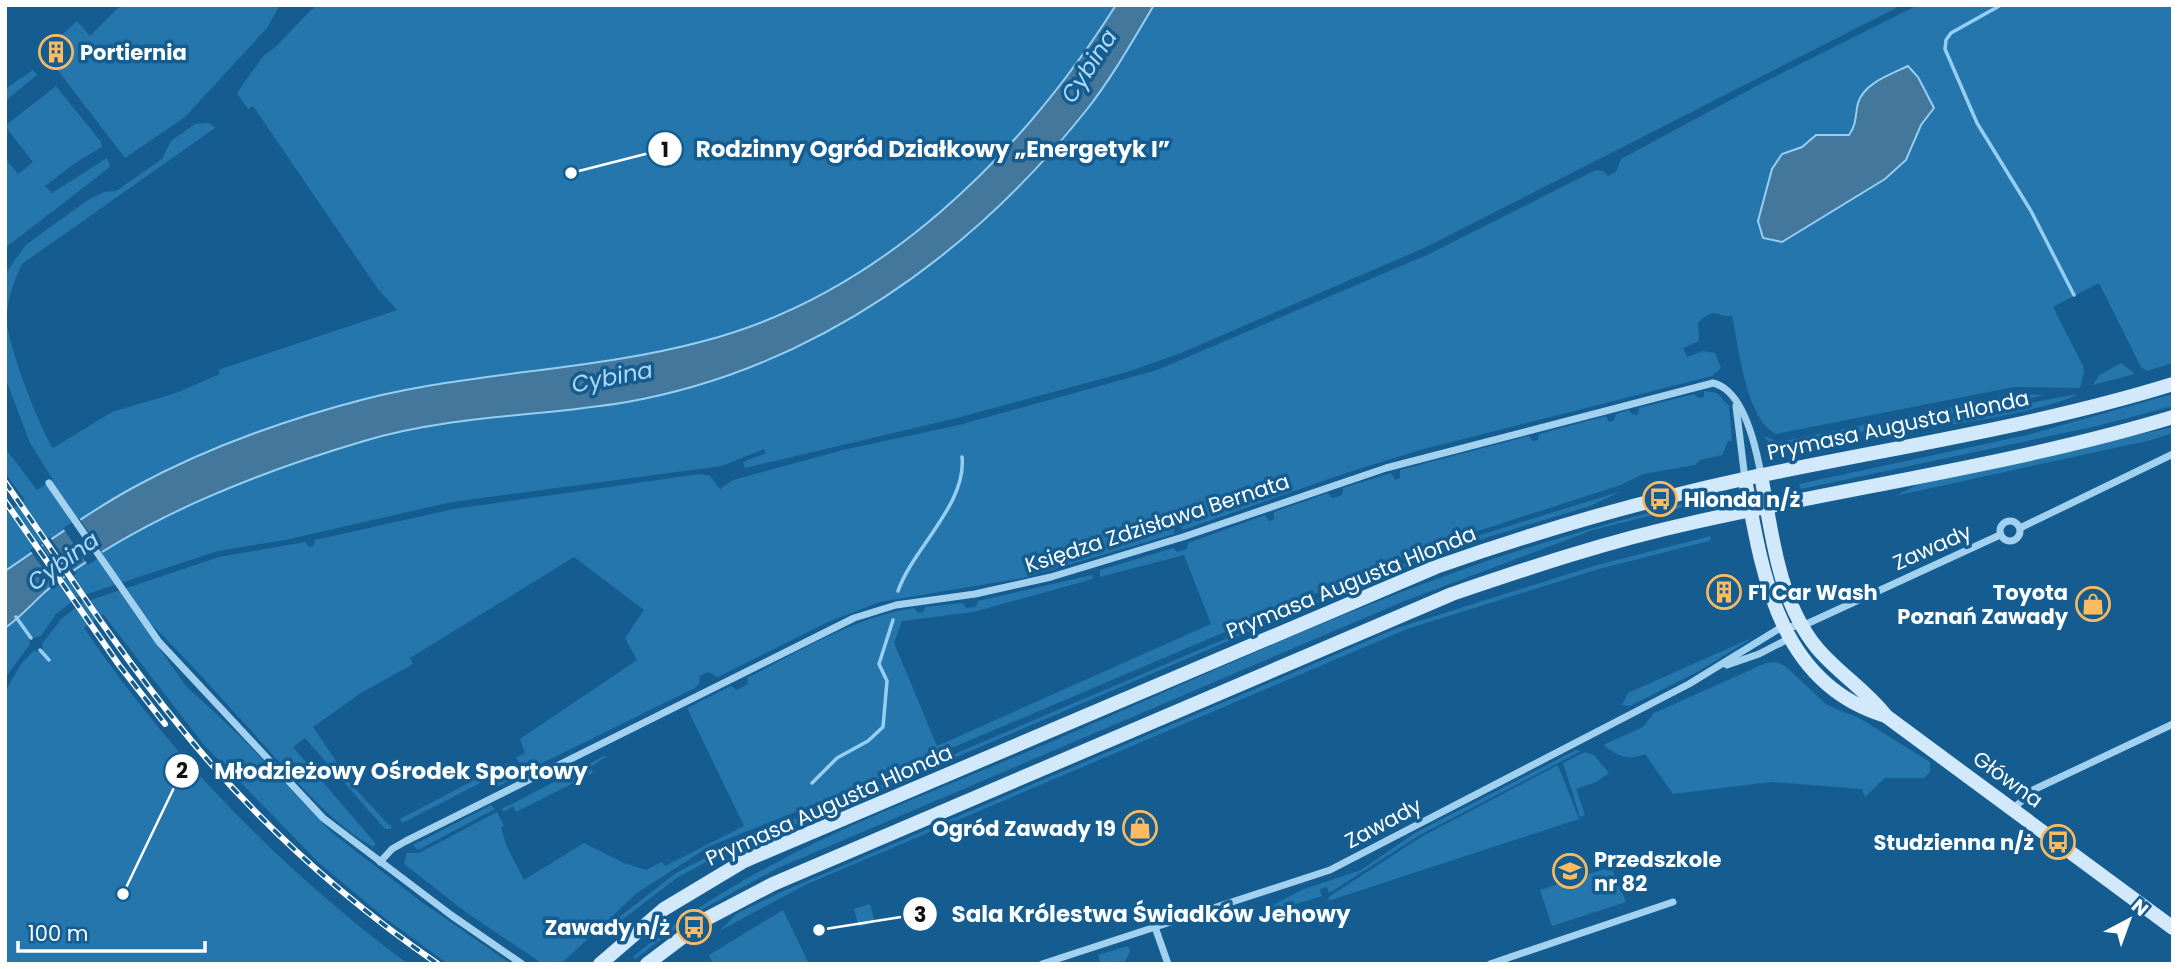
<svg xmlns="http://www.w3.org/2000/svg" width="2178" height="969" viewBox="0 0 2178 969" font-family="Poppins,sans-serif">
<style>
.green{fill:#2576ad}
.water{fill:#44779c;stroke:#95cef3;stroke-width:2}
.pier{fill:#155d91}
.lines{fill:none;stroke-linecap:round;stroke-linejoin:round}
.stream{stroke:#95cef3;stroke-width:3.5}
.street{stroke:#a2d1f0;stroke-width:7}
.secondary{stroke:#d1e9fb;stroke-width:14}
.rail-casing{stroke:#fff;stroke-width:6}
.rail{stroke:#155d91;stroke-width:3.5;stroke-dasharray:10;stroke-linecap:butt}
.labels{text-anchor:middle;dominant-baseline:central;stroke-width:7;stroke-linejoin:round;paint-order:stroke}
.poi-label{font-size:21px;font-weight:bold;fill:#fff;stroke:#155d91;text-anchor:start}
.street-label{font-size:21px;fill:#fff;stroke:#155d91}
.water-label{font-size:23px;font-style:italic;fill:#aedaf7;stroke:#155d91}
.leader{fill:none;stroke:#fff;stroke-width:2.5}
.callout-dot{fill:#fff;stroke:#155d91;stroke-width:2.5}
.mark-label{font-size:21px;text-anchor:middle;font-weight:bold;fill:#111}
.callout-label{font-size:23px;text-anchor:middle;font-weight:bold;fill:#fff;stroke:#155d91;stroke-width:7;stroke-linejoin:round;paint-order:stroke}
</style>
<rect width="100%" height="100%" fill="#155d91"/>
<g class="green">
<polygon points="121,5 280,5 267,28 185,117 125,158 56,68 54,60 64,56 52,44 77,21 90,36"/>
<path d="M317,5H1129L1058,119L791,330L462,385L5,579V514L25,500L5,473V448L37,490L53,480L30,443L5,377V274L25,246L39,235L88,200L104,192L116,191L162,159L171,141L195,124L210,123L215,128L22,264C14,281 6,302 7,321C7,343 40,429 53,448L112,412L176,393L220,374L218,370L397,310L378,289L253,106L248,109L237,93L264,55C278,49 300,18 317,5Z"/>
<polygon points="1148,5 1902,5 1424,248 1181,353 1127,372 957,418 745,468 743,462 766,453 764,449 722,466 452,502 285,540 218,551 78,597 56,614 41,636 29,639 30,644 5,678 5,592 125,540 138,494 851,312"/>
<path d="M1918,5H2173V363L2147,371L2141,367L2099,283L2053,307L2083,366L2084,372L2080,388L2014,387L1776,434C1746,419 1739,348 1732,316C1715,318 1716,305 1698,323L1699,341L1683,348L1687,357L1703,351L1715,353L1721,368L1712,376L1420,450L1346,473L1183,530L1179,525L1174,527V534L1023,578L880,602L828,622L718,677L708,672L699,676L700,682L695,688L526,771L516,758L525,753L520,739L637,660L625,638L644,610L574,557L410,658L413,664L361,693L313,727L338,764L335,767L389,825L391,824V829H385L305,738L293,747L376,844L373,847C332,823 303,788 272,754C224,701 177,647 125,599L185,685L241,737L331,832L423,903L511,964H448L385,918L319,863L204,745L103,614L84,628C173,759 281,869 408,964H5V692L21,664L34,650L38,652L43,649L42,644L61,619L82,603L219,557L305,542L309,547L314,545L315,540L454,509L700,474L710,476L720,489L733,480L843,450L959,425L1157,370L1427,255L1596,170L1603,171L1608,176L1616,172L1621,159L1764,82Z"/>
<polygon points="33,70 37,75 5,101 5,89"/>
<polygon points="56,86 101,142 102,147 78,161 45,186 52,193 107,158 110,167 5,248 5,158 18,174 33,162 5,126"/>
<polygon points="2121,363 2135,374 2093,385 2099,375"/>
<path d="M1704,391L1717,393L1729,406L1732,441H1728L1722,455L1700,460L1695,465L1643,474L1621,485L1416,551L888,775L710,846L637,893L564,961L543,964L467,913L404,864L407,853H419L497,812L504,826L501,827L506,845L524,880L584,843L624,863L646,870L662,862L665,866L744,826L687,708L731,686L737,690L748,684L747,678C800,651 855,617 914,608L918,613L923,612L925,607L963,603L966,608L976,607L978,601L1092,575L1093,579L973,612L902,621L894,643L937,746L1211,624L1184,555L1100,577V570L1173,548L1177,552L1187,549L1188,543L1265,515L1269,521L1274,519V512L1328,493L1332,498L1342,495L1343,488L1391,473L1395,480L1400,478V470L1529,436L1533,441L1538,440L1539,434L1606,416L1609,422L1614,420L1616,414L1629,410L1633,415L1638,414L1639,408L1694,394L1699,398L1704,397Z"/>
<polygon points="2017,394 2045,395 1785,447 1773,446 1763,436 1779,442"/>
<path d="M2077,394C2063,407 1920,433 1904,428Z"/>
<polygon points="2173,394 2173,406 2097,426 1801,489 1799,484 2027,435"/>
<polygon points="2173,427 2173,433 2151,440 1895,496 1919,484"/>
<polygon points="1622,491 1590,506 1485,538 1388,573 825,813 725,852 678,877 606,932 604,929 676,873 736,842 891,781 1387,570 1483,534"/>
<path d="M1711,497L1712,500L1593,530L1402,602L778,868L699,911L635,959L633,957C752,856 905,804 1046,744C1186,684 1324,618 1467,568C1547,540 1629,517 1711,497Z"/>
<polygon points="1711,536 1709,541 1599,569 1407,629 805,885 719,931 738,913 779,893 1397,628 1597,565"/>
<polygon points="1754,637 1699,671 1630,706 1622,705 1628,693"/>
<path d="M1776,662L1785,666L1827,705L1861,719L1930,762V772L1924,778H1885L1865,797L1862,789L1771,782L1673,794L1645,754C1627,761 1619,756 1603,745L1643,727L1654,713L1766,663Z"/>
<polygon points="1576,750 1581,751 1420,835 1329,893 1327,887 1320,889 1322,896 1270,912 1269,907 1304,889 1361,870 1415,833"/>
<polygon points="1585,752 1594,755 1609,773 1596,782 1576,789 1585,815 1580,817 1563,763"/>
<polygon points="604,756 607,756 590,767 593,773 516,812 513,806 504,812 502,809"/>
<polygon points="509,762 514,774 512,779 497,787 492,777 402,823 400,819"/>
<polygon points="1558,765 1579,819 1328,901 1330,896 1421,837"/>
<polygon points="491,805 495,809 418,850 413,845"/>
<polygon points="1611,867 1626,902 1552,926 1540,890"/>
<polygon points="870,904 875,922 859,927 854,909"/>
<polygon points="783,910 809,964 713,964 709,955"/>
<polygon points="1128,946 1130,952 1125,961 1101,964 1098,955"/>
</g>
<g class="water">
<path d="M1116,5H1154C1133,40 1113,76 1088,108C973,254 813,369 627,402C539,417 450,415 364,441C256,473 147,516 56,583C38,596 24,615 5,628V571C48,542 90,511 136,486C206,448 288,419 365,399C477,371 593,371 704,341C880,295 1021,155 1116,5Z"/>
<path d="M1908,66L1918,77L1934,108L1921,125L1906,160L1885,179L1782,242L1763,238L1758,221L1772,169L1782,154L1802,147L1816,135H1849C1857,124 1855,115 1858,103C1864,83 1891,74 1908,66Z"/>
</g>
<g class="pier">
<polygon points="79,518 104,555 88,565 63,528"/>
<polygon points="50,537 76,574 67,580 41,542"/>
<polygon points="40,543 65,581 56,587 30,550"/>
</g>
<g class="lines">
<g class="stream">
<polyline points="2001,5 1951,33 1946,40 1945,49 1977,123 2031,211 2074,295"/>
<path d="M898,591C913,548 967,504 962,457"/>
<polyline points="16,617 31,638"/>
<polyline points="40,650 49,660"/>
<polyline points="812,783 837,758 868,741 883,727 887,681 879,664 893,620"/>
</g>
<g class="street">
<polyline points="1736,406 1745,479"/>
<polyline points="49,483 159,642 323,818 451,915 522,964"/>
<circle cx="2010" cy="531" r="10"/>
<polyline points="2020,528 2173,454"/>
<polyline points="1800,627 2000,535"/>
<polyline points="1727,665 1759,654 1790,638"/>
<polyline points="2013,809 2033,790 2173,724"/>
<path d="M380,862L392,849L406,841L854,618L896,605L975,594L1051,577L1183,537L1386,468L1713,383C1744,390 1756,447 1761,475"/>
<polyline points="1155,927 1168,964"/>
<polyline points="1042,964 1330,870 1689,684 1782,627 1801,626"/>
<polyline points="1490,964 1673,902"/>
</g>
<g class="secondary">
<path d="M1761,475C1772,534 1778,600 1817,648C1838,673 1866,690 1886,716L2173,928"/>
<path d="M1745,479C1762,573 1778,684 1886,716"/>
<path d="M600,964L664,909L744,861L1436,567C1538,531 1642,501 1748,478C1889,448 2034,427 2173,384"/>
<path d="M647,964L708,918L773,884L1452,594C1531,567 1609,541 1691,523C1850,487 2017,464 2173,417"/>
</g>
<g class="rail-casing">
<g id="rail">
<path d="M5,482C63,565 117,650 181,728C254,819 342,898 438,964"/>
<polyline points="5,501 119,665 165,724"/>
</g>
</g>
<use href="#rail" class="rail"/>
</g>
<defs>
<g id="building-ring" transform="scale(1.75)"><circle r="9.5" fill="#155d91" stroke="#ffbb62" stroke-width="1.5"/><path d="M-4-6H4V6H1V3H-1V6H-4ZM-2.5-4.3h1.7v1.8h-1.7ZM.8-4.3h1.7v1.8H.8ZM-2.5-1h1.7V.8h-1.7ZM.8-1h1.7V.8H.8Z" fill="#ffbb62"/></g>
<g id="bus-ring" transform="scale(1.75)"><circle r="9.5" fill="#155d91" stroke="#ffbb62" stroke-width="1.5"/><path d="M-5-6H5V4H4V6H2V4H-2V6H-4V4H-5ZM-3.5-4V0h7V-4ZM-3.5 1.2v1.5H-2V1.2ZM2 1.2v1.5H3.5V1.2Z" fill="#ffbb62"/></g>
<g id="shop-ring" transform="scale(1.75)"><circle r="9.5" fill="#155d91" stroke="#ffbb62" stroke-width="1.5"/><path d="M-5-2.5h2.3a2.7 3.5 0 0 1 5.4 0H5L5.5 6h-11ZM-1.5-2.5h3a1.5 2.3 0 0 0-3 0Z" fill="#ffbb62"/></g>
<g id="school-ring" transform="scale(1.75)"><circle r="9.5" fill="#155d91" stroke="#ffbb62" stroke-width="1.5"/><path d="M0-5L7-2L0 1L-7-2ZM-4 1L0 2.5L4 1V4Q0 6-4 4Z" fill="#ffbb62"/></g>
</defs>
<g fill-rule="evenodd">
<use href="#building-ring" x="56" y="52"/>
<use href="#bus-ring" x="1660" y="499"/>
<use href="#building-ring" x="1724" y="592"/>
<use href="#shop-ring" x="2093" y="604"/>
<use href="#shop-ring" x="1140" y="828"/>
<use href="#bus-ring" x="2058" y="842"/>
<use href="#school-ring" x="1570" y="871"/>
<use href="#bus-ring" x="694" y="927"/>
</g>
<g class="labels">
<g class="poi-label">
<text x="80" y="52">Portiernia</text>
<text x="1684" y="499">Hlonda n/ż</text>
<text x="1748" y="592">F1 Car Wash</text>
<text x="2068" y="592" text-anchor="end">Toyota<tspan x="2068" dy="24">Poznań Zawady</tspan></text>
<text x="1116" y="828" text-anchor="end">Ogród Zawady 19</text>
<text x="2034" y="842" text-anchor="end">Studzienna n/ż</text>
<text x="1594" y="859">Przedszkole<tspan x="1594" dy="24">nr 82</tspan></text>
<text x="670" y="927" text-anchor="end">Zawady n/ż</text>
</g>
<g class="street-label">
<text transform="translate(1898 425) rotate(-12)">Prymasa Augusta Hlonda</text>
<text transform="translate(1157 523) rotate(-18)">Księdza Zdzisława Bernata</text>
<text transform="translate(1932 547) rotate(-24)">Zawady</text>
<text transform="translate(1351 582) rotate(-22)">Prymasa Augusta Hlonda</text>
<text transform="translate(2008 779) rotate(36)">Główna</text>
<text transform="translate(829 805) rotate(-24)">Prymasa Augusta Hlonda</text>
<text transform="translate(1383 823) rotate(-28)">Zawady</text>
</g>
<g class="water-label">
<text transform="translate(1089 66) rotate(-57)">Cybina</text>
<text transform="translate(612 377) rotate(-11)">Cybina</text>
<text transform="translate(63 561) rotate(-36)">Cybina</text>
</g>
</g>
<path class="leader" d="M571 173L665 149M123 894L182 771M819 930L920 914"/>
<g class="callout-dot">
<circle cx="571" cy="173" r="7"/>
<circle cx="123" cy="894" r="7"/>
<circle cx="819" cy="930" r="7"/>
<circle cx="665" cy="149" r="18"/>
<circle cx="182" cy="771" r="18"/>
<circle cx="920" cy="914" r="18"/>
</g>
<g class="mark-label">
<text x="665" y="157">1</text>
<text x="182" y="778">2</text>
<text x="920" y="922">3</text>
</g>
<g class="callout-label">
<text x="933" y="157">Rodzinny Ogród Działkowy „Energetyk I”</text>
<text x="401" y="779">Młodzieżowy Ośrodek Sportowy</text>
<text x="1151" y="922">Sala Królestwa Świadków Jehowy</text>
</g>
<rect width="2178" height="969" fill="none" stroke="#ffffff" stroke-width="14"/>
<g transform="translate(2129 920) rotate(41)" stroke="#155d91" stroke-width="5" paint-order="stroke">
<path d="M0-5L12 26L0 18L-12 26Z" fill="#ffffff"/>
<text y="-10" font-size="19" font-weight="bold" text-anchor="middle" fill="#ffffff">N</text>
</g>
<path d="M18 941v10h187v-10" fill="none" stroke="#ffffff" stroke-width="3.5"/>
<text x="28" y="941" font-size="21" fill="#ffffff" stroke="#155d91" stroke-width="5" paint-order="stroke">100 m</text>
</svg>
